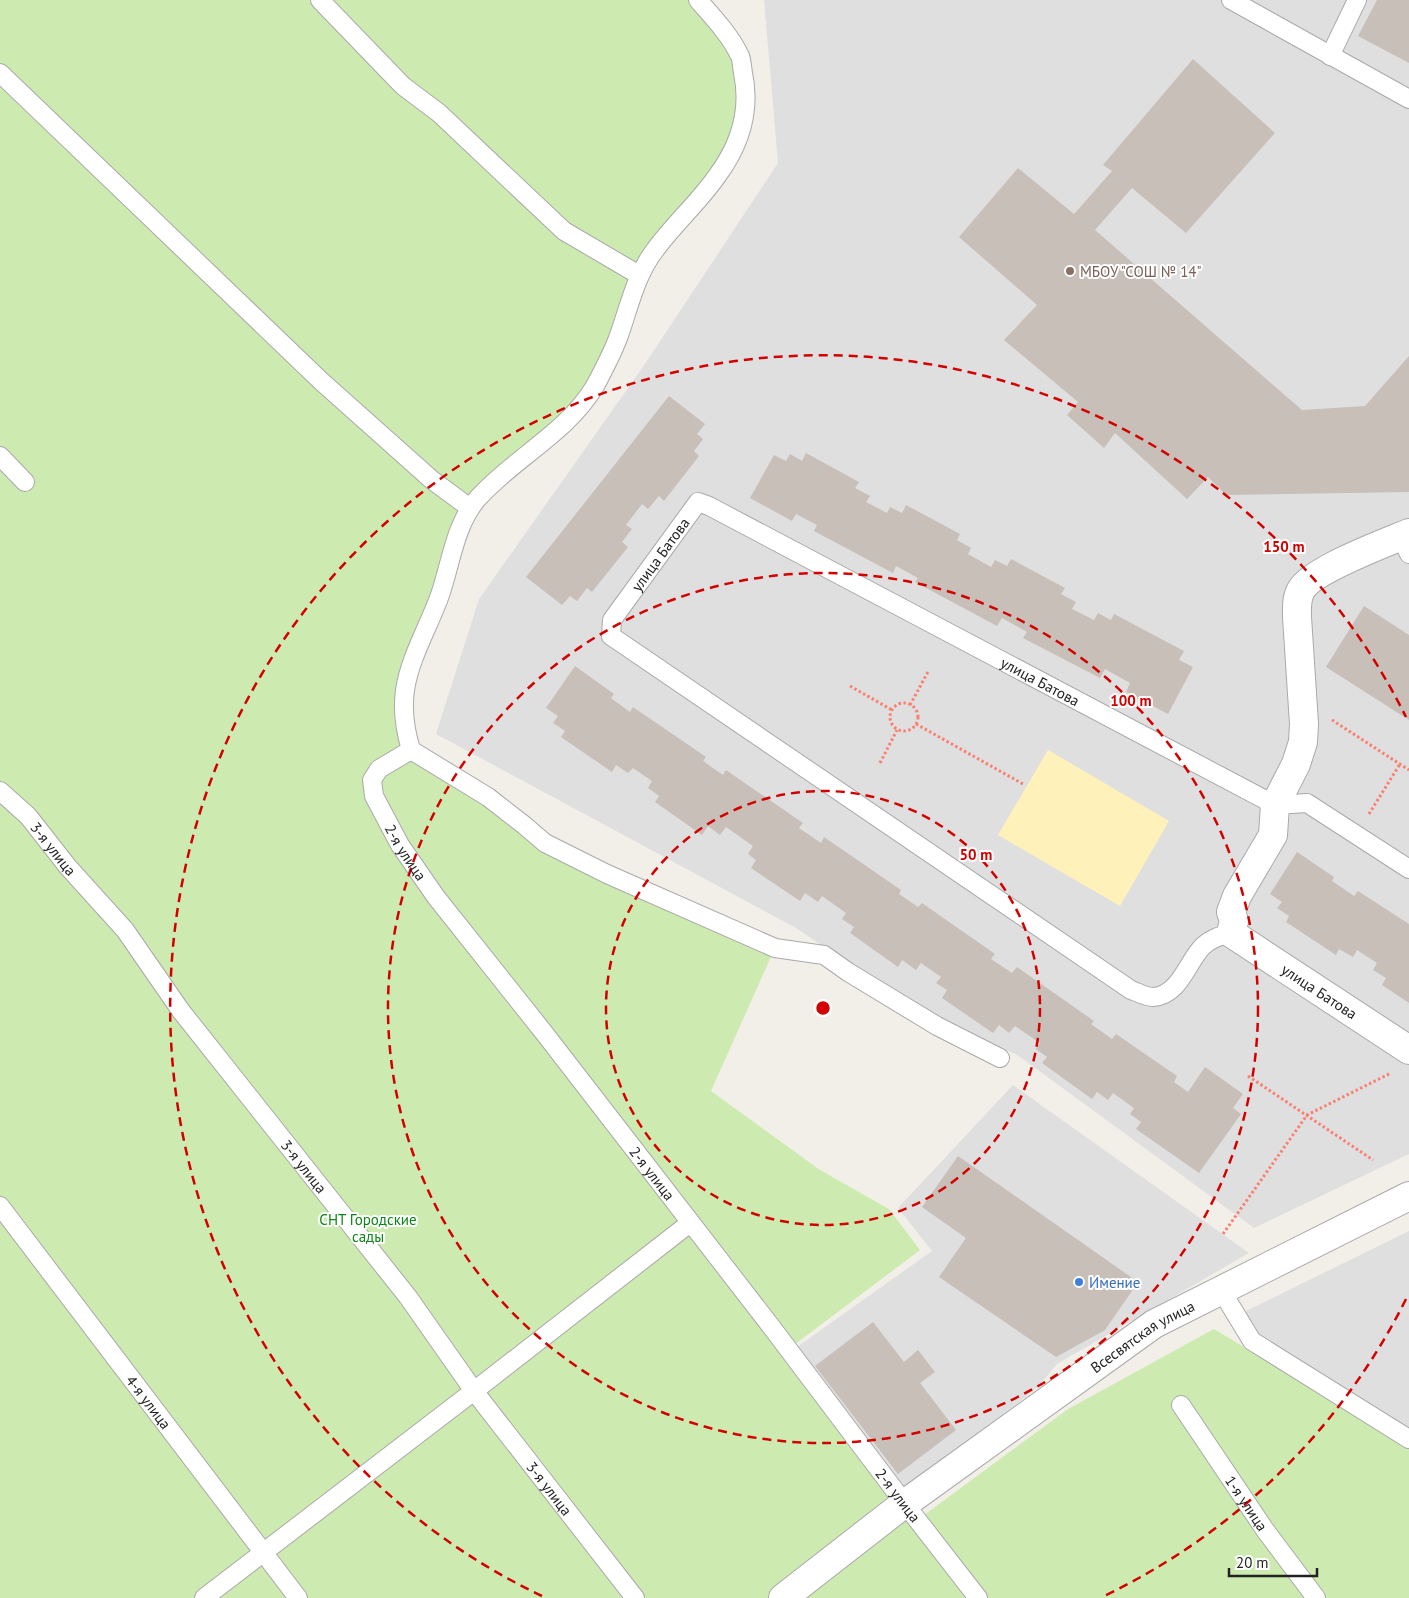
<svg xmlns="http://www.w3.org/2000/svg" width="1409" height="1598" viewBox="0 0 1409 1598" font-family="'PT Sans',sans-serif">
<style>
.residential{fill:#e0dfdf}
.grass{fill:#cdebb0}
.sand{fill:#fff1ba}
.building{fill:#c7bfb8}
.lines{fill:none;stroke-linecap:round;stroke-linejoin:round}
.service-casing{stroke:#a9a9a9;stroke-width:20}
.minor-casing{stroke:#a9a9a9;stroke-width:30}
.tertiary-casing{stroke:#a9a9a9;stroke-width:30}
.path{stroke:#fa8072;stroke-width:3;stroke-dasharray:2.5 2.5;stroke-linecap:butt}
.service{stroke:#fff;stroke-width:18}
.minor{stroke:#fff;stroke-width:28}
.tertiary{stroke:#fff;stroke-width:28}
.ring{fill:none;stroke:#d40000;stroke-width:2.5;stroke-dasharray:9 6}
.education-dot{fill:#8d6e63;stroke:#fff;stroke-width:2}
.shop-dot{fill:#3f7fe0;stroke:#fff;stroke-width:2}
.labels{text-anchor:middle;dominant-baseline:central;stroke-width:4;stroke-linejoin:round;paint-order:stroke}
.education-label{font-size:15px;fill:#785e54;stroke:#fff;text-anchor:start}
.street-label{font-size:15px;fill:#222;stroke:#fff}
.park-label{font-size:15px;fill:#0c8416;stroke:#fff}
.shop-label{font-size:15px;fill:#366cbe;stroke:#fff;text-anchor:start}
.centre{fill:#d40000;stroke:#fff;stroke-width:2.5}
.ring-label{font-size:15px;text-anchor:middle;font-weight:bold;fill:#d40000;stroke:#fff;stroke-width:4;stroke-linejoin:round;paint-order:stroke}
</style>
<rect width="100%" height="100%" fill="#f2efe9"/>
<g class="residential">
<polygon points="764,0 1409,0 1409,1154 1254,1228 1016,1054 955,1031 854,967 796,928 436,734 479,599 645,364 778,163"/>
<polygon points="1013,1085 1249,1253 1057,1364 1038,1387 903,1491 797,1347 932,1251 898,1208"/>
<polygon points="1409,1231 1409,1430 1230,1319"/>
</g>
<polygon class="grass" points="0,0 698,0 740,57 743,126 655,250 594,387 479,497 409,669 411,750 524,825 775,948 711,1091 820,1170 889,1209 920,1250 794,1345 920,1518 1068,1409 1214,1329 1409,1447 1409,1598 0,1598"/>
<polygon class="sand" points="1048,750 1169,821 1120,906 998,835"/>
<g class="building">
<polygon points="1377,0 1409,0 1409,63 1358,36"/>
<polygon points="1193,59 1275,133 1186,233 1132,188 1095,230 1302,410 1365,406 1409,356 1409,492 1226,495 1208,477 1187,499 1115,433 1104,448 1067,415 1078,402 1004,340 1037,305 959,237 1018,168 1074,214 1112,171 1103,165"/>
<polygon points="669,396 705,424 697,434 703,439 694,451 699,456 664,501 659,496 648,509 642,504 626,525 632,529 622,542 628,547 592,592 587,588 577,601 570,596 562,605 526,577"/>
<polygon points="806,453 859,482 855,488 870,496 866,502 887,513 890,507 902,513 906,505 960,534 957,540 971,548 968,554 991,567 995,560 1007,566 1011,559 1065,588 1061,594 1076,602 1072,609 1094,620 1098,613 1111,620 1114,614 1184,651 1179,660 1193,667 1168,714 1126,692 1130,683 1105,669 1100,678 1023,638 1027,632 1002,618 997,626 915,582 918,578 896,566 893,573 814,531 817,525 796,514 792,521 750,498 774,455 786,461 790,454 802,461"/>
<polygon points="1364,606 1409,635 1409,720 1326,667"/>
<polygon points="575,666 614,694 611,698 630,712 633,707 706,757 703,761 723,775 726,770 803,823 799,828 821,843 824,837 901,890 899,894 918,907 922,903 995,954 991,959 1012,973 1017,967 1094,1021 1091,1024 1112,1039 1116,1034 1177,1076 1174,1082 1188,1092 1205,1067 1243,1094 1233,1108 1241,1114 1199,1173 1136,1129 1141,1122 1130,1114 1134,1108 1113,1093 1108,1100 1097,1092 1092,1099 1042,1063 1047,1057 1036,1049 1040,1043 1015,1026 1009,1033 999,1025 993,1033 942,998 947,990 936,983 941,977 921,963 916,970 902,960 898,967 850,933 854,927 842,919 846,913 822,896 818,902 805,893 800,901 751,868 756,860 748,854 753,846 726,827 720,835 708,826 702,835 655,802 659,796 648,788 652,781 633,768 628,773 616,765 612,772 561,737 565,731 553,723 558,716 546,708"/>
<polygon points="1297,852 1334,877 1332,881 1354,896 1358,891 1409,924 1409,1003 1382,985 1386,978 1373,970 1377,963 1357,950 1353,957 1339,949 1336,955 1286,922 1289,916 1277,908 1282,902 1270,894"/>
<polygon points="958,1156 1138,1282 1105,1330 1056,1357 939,1277 966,1238 922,1207"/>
<polygon points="873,1322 904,1362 918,1350 935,1372 920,1383 956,1430 898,1474 815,1366"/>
</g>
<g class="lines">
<g class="service-casing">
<g id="service">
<polyline points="320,0 403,86 439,113 564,231 639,275"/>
<path d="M698,0C713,17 730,35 740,56C742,61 742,68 743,73C751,111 740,145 717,176C699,202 674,224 655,250C635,276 629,308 618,338C612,354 603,371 595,386C567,433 514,458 478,498C455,524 451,563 440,595C429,626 410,657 405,690C402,711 405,730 411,750L488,797L524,825L545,843L607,874L775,948L824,955L848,972L937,1026L1000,1058"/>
<polyline points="1231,0 1409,99"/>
<polyline points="1330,56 1357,0"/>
<polyline points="0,73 321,381 432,480 470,508"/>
<polyline points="0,456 25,482"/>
<polyline points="1401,536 1409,554"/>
<path id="s1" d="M411,750L379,769L372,780L374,796L400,845L436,897L545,1034L773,1329L905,1504L978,1598"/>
<path id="s2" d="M0,791L28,816L68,867L125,930L181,1011L408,1297L474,1391L635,1598"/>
<path id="s3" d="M1231,933C1220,936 1212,938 1203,946C1187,962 1180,995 1153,997C1146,997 1137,992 1131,990L611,636L612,620L698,502L709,506L1275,805L1307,803L1409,869"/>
<path id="s4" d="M0,1206L298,1598"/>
<polyline points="1221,1290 1252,1341 1409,1439"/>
<path id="s5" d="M1181,1405L1265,1530L1316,1598"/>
<polyline points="204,1598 474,1391 690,1223"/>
</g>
</g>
<g class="minor-casing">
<g id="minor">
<path id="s6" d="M1409,533C1385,543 1312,570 1301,590C1296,599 1297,608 1297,617L1304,724L1303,742L1296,764L1275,805L1273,835L1237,896L1231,912L1234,921L1231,933L1409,1050"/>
</g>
</g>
<g class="tertiary-casing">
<g id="tertiary">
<path id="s7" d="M783,1598L896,1510L1154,1324L1409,1196"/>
</g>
</g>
<g class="path">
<polyline points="850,686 892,710"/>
<circle cx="904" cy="717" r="14"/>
<polyline points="910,705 929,670"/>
<polyline points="1332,720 1409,770"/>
<polyline points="916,724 1023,784"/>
<polyline points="880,763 897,730"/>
<polyline points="1369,814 1400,764"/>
<polyline points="1248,1076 1373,1160"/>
<polyline points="1223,1234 1307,1115 1391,1073"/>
</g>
<use href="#service" class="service"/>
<use href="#minor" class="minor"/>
<use href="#tertiary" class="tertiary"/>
</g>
<g class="ring">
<circle cx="823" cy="1008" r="217"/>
<circle cx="823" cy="1008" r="435"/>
<path d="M1406 1299A652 652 0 0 1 1104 1596M542 1596A652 652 0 1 1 1406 717"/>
</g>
<circle class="education-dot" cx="1070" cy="271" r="5"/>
<circle class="shop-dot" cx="1079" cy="1282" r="5"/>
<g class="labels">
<g class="education-label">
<text x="1080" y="271">МБОУ "СОШ № 14"</text>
</g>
<g class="street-label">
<text stroke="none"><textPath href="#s3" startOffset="855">улица Батова</textPath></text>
<text stroke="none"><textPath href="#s3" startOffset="1306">улица Батова</textPath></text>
<text stroke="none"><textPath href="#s2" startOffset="79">3-я улица</textPath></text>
<text stroke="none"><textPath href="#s1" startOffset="131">2-я улица</textPath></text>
<text stroke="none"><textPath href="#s6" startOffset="591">улица Батова</textPath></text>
<text stroke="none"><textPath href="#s2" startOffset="484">3-я улица</textPath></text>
<text stroke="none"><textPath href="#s1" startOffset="536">2-я улица</textPath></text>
<text stroke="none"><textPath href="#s7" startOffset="445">Всесвятская улица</textPath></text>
<text stroke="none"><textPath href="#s4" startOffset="246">4-я улица</textPath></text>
<text stroke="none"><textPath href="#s2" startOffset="889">3-я улица</textPath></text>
<text stroke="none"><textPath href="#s1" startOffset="941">2-я улица</textPath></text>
<text stroke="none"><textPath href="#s5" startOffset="118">1-я улица</textPath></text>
</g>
<g class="park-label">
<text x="368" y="1219">СНТ Городские<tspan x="368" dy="17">сады</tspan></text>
</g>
<g class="shop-label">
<text x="1089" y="1282">Имение</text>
</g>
</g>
<circle cx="823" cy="1008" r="8" class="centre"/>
<g class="ring-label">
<text x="1284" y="552">150 m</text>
<text x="1131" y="706">100 m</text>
<text x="976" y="860">50 m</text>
</g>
<path d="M1229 1568v8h88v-8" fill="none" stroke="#222222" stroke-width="2.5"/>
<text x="1236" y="1568" font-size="15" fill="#222222" stroke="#ffffff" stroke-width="4" paint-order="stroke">20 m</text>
</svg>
